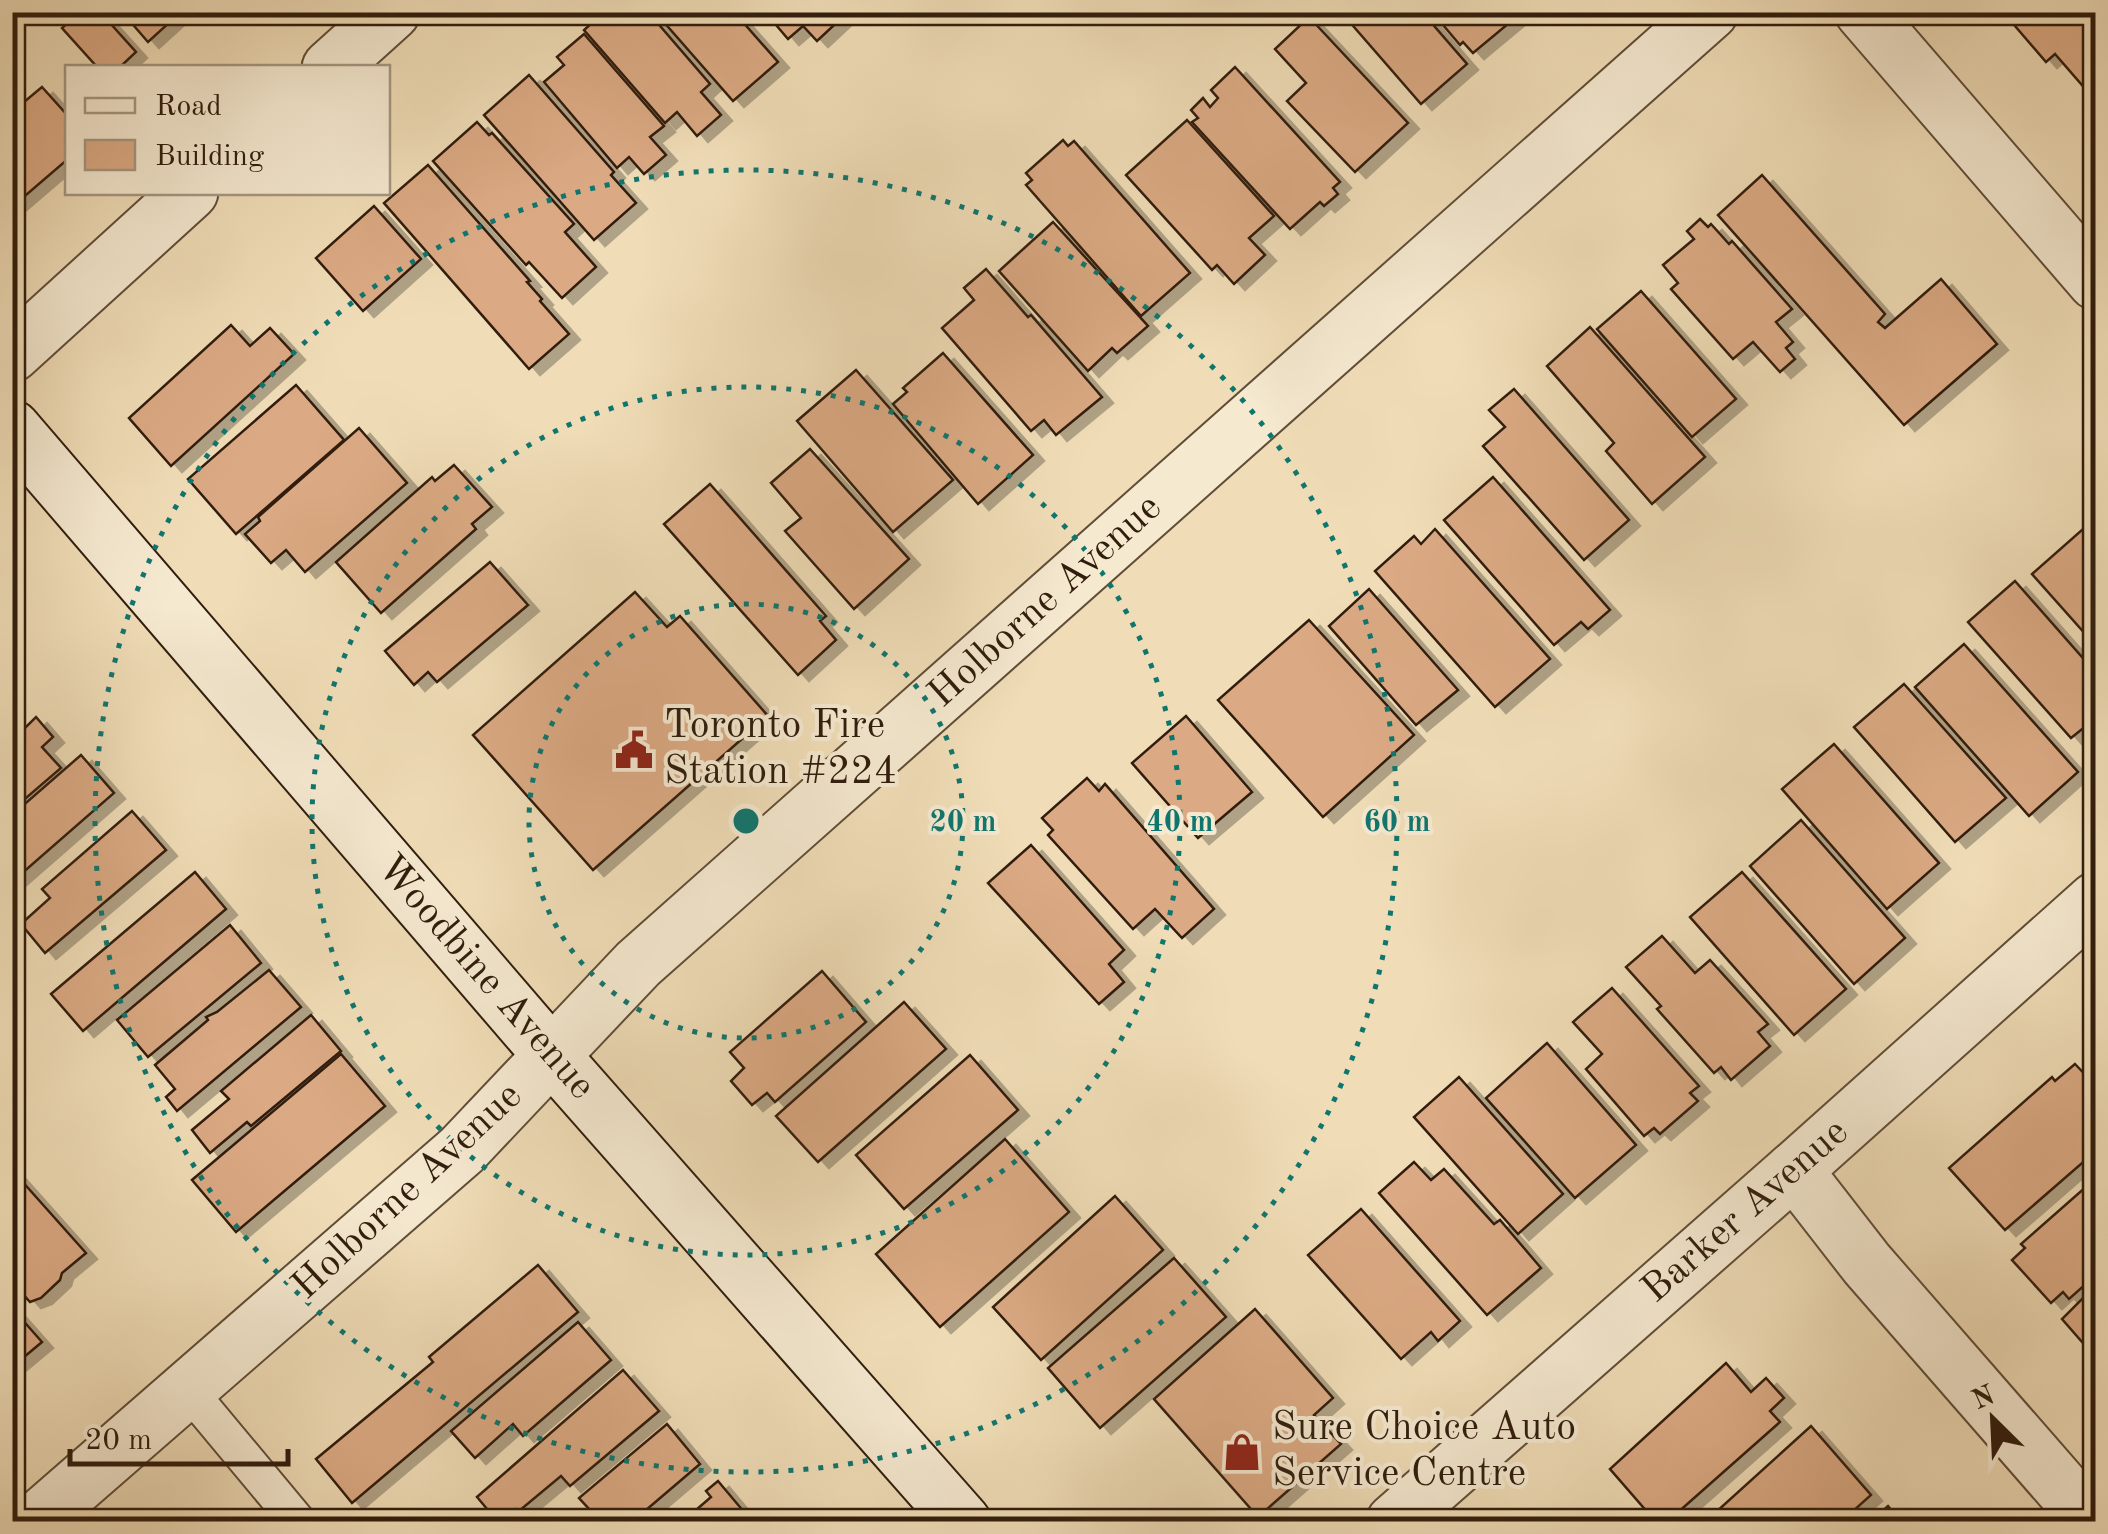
<svg xmlns="http://www.w3.org/2000/svg" width="2108" height="1534" viewBox="0 0 2108 1534" font-family="'Old Standard TT',serif">
<style>
.building{fill:#dbaa84;stroke:#301d0d;stroke-width:2.5;filter:url(#shadow)}
.lines{fill:none;stroke-linecap:round;stroke-linejoin:round}
.lane-casing{stroke:#604d38;stroke-width:39}
.street-casing{stroke:#604d38;stroke-width:59}
.secondary-casing{stroke:#301d0d;stroke-width:59}
.lane{stroke:#f5e9d0;stroke-width:35}
.street{stroke:#f5e9d0;stroke-width:55}
.secondary{stroke:#f5e9d0;stroke-width:55}
.ring{fill:none;stroke:#0f766e;stroke-width:5;stroke-dasharray:5 10}
.labels{text-anchor:middle;dominant-baseline:central;stroke-width:8;stroke-linejoin:round;paint-order:stroke}
.street-label{font-size:40px;fill:#301d0d;stroke:#f5e9d0}
.poi-label{font-size:40px;fill:#301d0d;stroke:#f5e9d0;text-anchor:start}
.centre{fill:#0f766e;stroke:#f5e9d0;stroke-width:5}
.ring-label{font-size:30px;text-anchor:middle;font-weight:bold;fill:#0f766e;stroke:#f5e9d0;stroke-width:8;stroke-linejoin:round;paint-order:stroke}
</style>
<defs>
<filter id="shadow"><feDropShadow dx="11" dy="6" stdDeviation="0" flood-color="#0004"/></filter>
</defs>
<rect width="100%" height="100%" fill="#f0ddb7"/>
<filter id="stains"><feTurbulence type="fractalNoise" baseFrequency=".002" numOctaves="4"/><feColorMatrix values="0 0 0 0 .2 0 0 0 0 .09 0 0 0 0 .02 0 0 0 .5 -.17"/></filter>
<radialGradient id="worn" r=".72"><stop offset=".6" stop-color="#630" stop-opacity="0"/><stop offset="1" stop-color="#630" stop-opacity=".3"/></radialGradient>
<g class="building">
<polygon points="80,12 100,12 136,52 119,68 98,68 62,28"/>
<polygon points="122,12 181,12 148,42"/>
<polygon points="604,12 609,12 616,20 625,12 648,12 710,84 701,92 721,115 697,136 677,112 665,123 584,30"/>
<polygon points="655,12 734,12 778,62 733,101"/>
<polygon points="765,12 844,12 846,14 817,41 803,26 788,39"/>
<polygon points="1341,12 1422,12 1467,64 1421,104"/>
<polygon points="1432,12 1519,12 1520,14 1473,53 1463,42 1460,45"/>
<polygon points="2003,12 2095,12 2096,86 2088,92 2055,54 2046,62"/>
<polygon points="1309,17 1408,123 1355,172 1287,101 1306,83 1275,49"/>
<polygon points="584,34 664,126 650,137 666,155 644,174 629,157 617,168 544,82 564,65 557,57"/>
<polygon points="1235,67 1340,182 1333,188 1338,194 1324,206 1320,202 1290,229 1192,122 1198,118 1191,110 1203,98 1210,107 1218,98 1211,90"/>
<polygon points="529,75 614,172 611,175 636,203 594,240 484,115"/>
<polygon points="42,87 68,116 68,159 12,207 12,112"/>
<polygon points="1187,120 1274,216 1249,238 1265,255 1234,284 1217,265 1212,270 1126,175"/>
<polygon points="477,122 489,135 492,133 574,224 565,232 596,267 562,298 529,262 526,265 433,161"/>
<polygon points="1063,140 1068,146 1074,141 1190,273 1141,316 1026,185 1032,180 1026,173"/>
<polygon points="428,165 530,281 527,282 542,299 540,301 569,334 529,369 384,203"/>
<polygon points="1762,175 1885,314 1878,322 1885,328 1941,279 1997,344 1904,425 1718,215"/>
<polygon points="374,206 421,259 363,311 316,258"/>
<polygon points="1700,219 1708,227 1711,224 1729,244 1732,241 1792,309 1776,322 1793,342 1786,348 1795,359 1780,372 1753,342 1733,359 1671,289 1678,283 1663,265 1694,239 1687,231"/>
<polygon points="1053,222 1148,326 1117,353 1112,348 1088,371 999,271"/>
<polygon points="986,269 1028,317 1031,315 1102,397 1056,435 1044,420 1031,431 942,328 974,300 964,288"/>
<polygon points="1641,291 1736,399 1692,437 1597,329"/>
<polygon points="231,325 250,346 270,328 294,354 171,466 129,418"/>
<polygon points="1590,327 1705,457 1652,504 1606,451 1614,443 1547,366"/>
<polygon points="943,353 1033,455 978,504 893,404 907,392 903,388"/>
<polygon points="856,370 953,480 893,532 797,421"/>
<polygon points="296,385 344,440 236,534 188,479"/>
<polygon points="1514,389 1629,520 1584,560 1483,446 1505,427 1489,410"/>
<polygon points="359,428 407,483 305,572 286,550 271,563 245,534 260,521 258,517"/>
<polygon points="810,449 909,559 854,609 785,531 801,518 771,483"/>
<polygon points="454,465 492,507 472,524 476,529 381,613 336,562 432,477 435,481"/>
<polygon points="1493,477 1610,610 1588,629 1581,622 1554,645 1444,520"/>
<polygon points="710,484 826,616 820,621 836,640 798,675 664,524"/>
<polygon points="2091,522 2096,528 2096,646 2032,574"/>
<polygon points="1435,529 1550,659 1495,707 1375,571 1414,536 1421,544"/>
<polygon points="490,562 528,605 437,682 428,672 414,685 385,651"/>
<polygon points="2015,581 2096,673 2096,718 2071,738 1968,622"/>
<polygon points="1369,589 1458,690 1416,725 1329,626"/>
<polygon points="635,592 667,627 680,616 768,716 593,870 473,735"/>
<polygon points="1309,620 1414,735 1323,817 1218,700"/>
<polygon points="1964,644 2078,772 2029,816 1915,687"/>
<polygon points="1904,684 2006,798 1955,842 1854,727"/>
<polygon points="1186,716 1252,792 1198,838 1132,763"/>
<polygon points="36,717 53,737 42,747 61,768 12,810 12,731 22,723 26,727"/>
<polygon points="1834,744 1939,863 1887,909 1782,789"/>
<polygon points="81,755 114,793 12,882 12,815"/>
<polygon points="1087,778 1099,791 1105,784 1214,909 1182,938 1155,909 1133,929 1048,835 1053,830 1042,818"/>
<polygon points="132,811 166,850 45,953 21,924 50,898 42,889"/>
<polygon points="1801,820 1905,938 1854,984 1750,866"/>
<polygon points="1031,845 1124,950 1109,964 1124,982 1099,1004 988,883"/>
<polygon points="195,872 226,909 83,1031 51,994"/>
<polygon points="1742,872 1846,989 1794,1035 1690,917"/>
<polygon points="230,925 261,963 148,1057 117,1020"/>
<polygon points="1662,936 1695,973 1710,960 1768,1024 1758,1032 1770,1046 1731,1080 1721,1067 1714,1073 1657,1009 1661,1006 1626,967"/>
<polygon points="269,970 301,1007 177,1111 166,1097 175,1089 155,1065 208,1020 206,1017 217,1012"/>
<polygon points="822,971 866,1022 775,1102 767,1093 752,1105 731,1081 744,1068 730,1052"/>
<polygon points="1612,988 1699,1086 1690,1093 1698,1101 1660,1134 1654,1128 1644,1136 1586,1069 1602,1054 1573,1022"/>
<polygon points="904,1002 946,1049 818,1162 776,1116"/>
<polygon points="311,1015 341,1051 251,1126 247,1122 210,1153 192,1130 229,1099 221,1091"/>
<polygon points="1547,1043 1636,1145 1575,1198 1486,1098"/>
<polygon points="341,1054 385,1106 236,1232 192,1180"/>
<polygon points="970,1055 1018,1110 904,1209 856,1155"/>
<polygon points="2075,1064 2096,1086 2096,1151 2005,1230 1949,1168 2052,1077 2055,1081"/>
<polygon points="1459,1077 1563,1194 1518,1234 1414,1117"/>
<polygon points="1005,1139 1069,1212 940,1327 876,1254"/>
<polygon points="1414,1162 1431,1180 1444,1169 1494,1224 1500,1220 1541,1268 1487,1315 1379,1193"/>
<polygon points="12,1170 86,1253 62,1273 60,1280 41,1298 30,1302 12,1282"/>
<polygon points="2096,1178 2096,1275 2069,1299 2063,1292 2051,1303 2012,1260 2025,1248 2021,1244"/>
<polygon points="1115,1196 1163,1250 1041,1360 993,1307"/>
<polygon points="1361,1209 1460,1321 1438,1341 1431,1332 1401,1359 1308,1255"/>
<polygon points="1174,1258 1226,1317 1100,1428 1048,1368"/>
<polygon points="538,1265 578,1312 352,1503 316,1459 433,1362 429,1357"/>
<polygon points="2096,1285 2096,1358 2062,1319"/>
<polygon points="12,1308 42,1342 12,1367"/>
<polygon points="1255,1309 1333,1398 1314,1415 1341,1444 1258,1517 1154,1399"/>
<polygon points="578,1322 611,1360 523,1436 513,1424 475,1458 451,1431"/>
<polygon points="1726,1363 1751,1392 1766,1378 1784,1398 1770,1411 1780,1422 1667,1522 1656,1522 1610,1469"/>
<polygon points="623,1370 659,1411 570,1486 561,1476 519,1511 516,1509 498,1522 477,1497"/>
<polygon points="667,1424 700,1464 632,1522 574,1522 589,1509 579,1498"/>
<polygon points="1811,1426 1871,1495 1841,1522 1705,1522"/>
<polygon points="718,1481 750,1519 682,1522 711,1497 706,1491"/>
<polygon points="1888,1506 1901,1522 1870,1522"/>
</g>
<g class="lines">
<g class="lane-casing">
<polyline id="lane" points="188,1390 298,1522"/>
</g>
<g class="street-casing">
<g id="street">
<polyline points="1863,12 2096,282"/>
<polyline points="330,68 392,12"/>
<polyline points="12,354 190,192"/>
<polyline points="1794,1170 1867,1264 2092,1522"/>
<polyline points="35,1522 462,1150 638,964 1710,12"/>
<polyline points="1394,1522 1794,1170 2096,900"/>
</g>
</g>
<g class="secondary-casing">
<polyline id="secondary" points="12,428 553,1057 963,1522"/>
</g>
<use href="#lane" class="lane"/>
<use href="#street" class="street"/>
<use href="#secondary" class="secondary"/>
</g>
<g class="ring">
<circle cx="746" cy="821" r="217"/>
<circle cx="746" cy="821" r="434"/>
<circle cx="746" cy="821" r="651"/>
</g>
<defs>
<g id="civic-bare" transform="scale(3)"><path d="M-.6-6.5H3V-4.5H.6V-3L4-1V1h2V6H-6V1h2V-1L-.6-3ZM-1.2 2.5V6h2.4V2.5Z" fill="#8f2418" stroke="#f5e9d0" stroke-width="2.5" paint-order="stroke"/></g>
<g id="shop-bare" transform="scale(3)"><path d="M-5-2.5h2.3a2.7 3.5 0 0 1 5.4 0H5L5.5 6h-11ZM-1.5-2.5h3a1.5 2.3 0 0 0-3 0Z" fill="#8f2418" stroke="#f5e9d0" stroke-width="2.5" paint-order="stroke"/></g>
</defs>
<g fill-rule="evenodd">
<use href="#civic-bare" x="634" y="750"/>
<use href="#shop-bare" x="1242" y="1452"/>
</g>
<g class="labels">
<g class="street-label">
<text transform="translate(1046 602) rotate(-42)">Holborne Avenue</text>
<text transform="translate(485 978) rotate(49)">Woodbine Avenue</text>
<text transform="translate(408 1192) rotate(-43)">Holborne Avenue</text>
<text transform="translate(1746 1212) rotate(-41)">Barker Avenue</text>
</g>
<g class="poi-label">
<text x="664" y="727">Toronto Fire<tspan x="664" dy="46">Station #224</tspan></text>
<text x="1272" y="1429">Sure Choice Auto<tspan x="1272" dy="46">Service Centre</tspan></text>
</g>
</g>
<circle cx="746" cy="821" r="15" class="centre"/>
<g class="ring-label">
<text x="963" y="831">20 m</text>
<text x="1180" y="831">40 m</text>
<text x="1397" y="831">60 m</text>
</g>
<rect width="2108" height="1534" fill="none" stroke="#f0ddb7" stroke-width="50"/>
<rect x="15" y="15" width="2078" height="1504" fill="none" stroke="#301d0d" stroke-width="5"/>
<rect x="25" y="25" width="2058" height="1484" fill="none" stroke="#301d0d" stroke-width="2.5"/>
<rect x="65" y="65" width="325" height="130" fill="#f5e9d0" stroke="#a69782" stroke-width="2.5"/>
<rect x="85" y="98" width="50" height="15" fill="#f5e9d0" stroke="#a69782" stroke-width="2.5"/>
<text x="155" y="115" font-size="30" fill="#301d0d">Road</text>
<rect x="85" y="140" width="50" height="30" fill="#dbaa84" stroke="#a69782" stroke-width="2.5"/>
<text x="155" y="165" font-size="30" fill="#301d0d">Building</text>
<g transform="translate(1993 1419) rotate(336)" stroke="#f5e9d0" stroke-width="8" paint-order="stroke">
<path d="M0-8L18 38L0 25L-18 38Z" fill="#301d0d"/>
<text y="-15" font-size="28" font-weight="bold" text-anchor="middle" fill="#301d0d">N</text>
</g>
<path d="M70 1449v15h218v-15" fill="none" stroke="#301d0d" stroke-width="5"/>
<text x="85" y="1449" font-size="30" fill="#301d0d" stroke="#f5e9d0" stroke-width="8" paint-order="stroke">20 m</text>
<rect width="100%" height="100%" filter="url(#stains)"/>
<rect width="100%" height="100%" fill="url(#worn)"/>
</svg>
